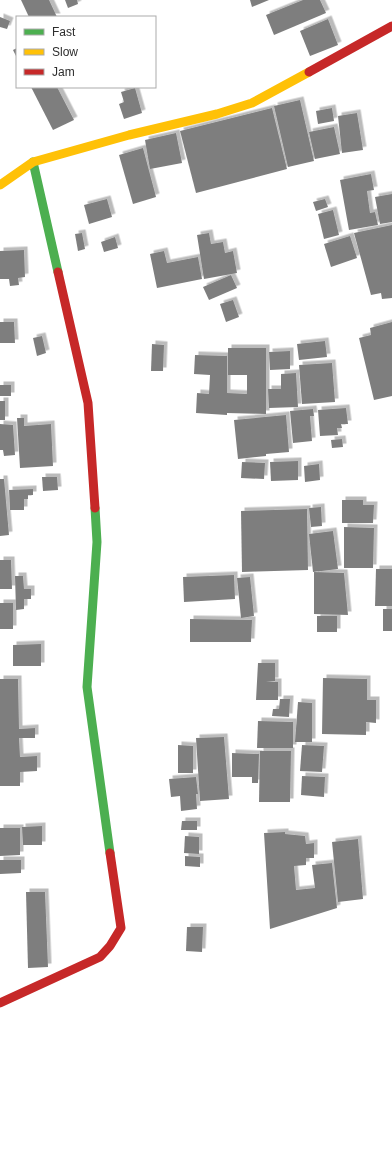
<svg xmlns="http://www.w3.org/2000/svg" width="392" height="1172" viewBox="0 0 392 1172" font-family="Helvetica,sans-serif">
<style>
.building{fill:#7e7e7e;filter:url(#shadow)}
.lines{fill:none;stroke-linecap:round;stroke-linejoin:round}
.fast{stroke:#4caf50;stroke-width:9}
.slow{stroke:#ffc107;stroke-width:9}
.jam{stroke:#c62828;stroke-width:9}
</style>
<defs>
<filter id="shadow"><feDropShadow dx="3.5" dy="-3.5" stdDeviation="0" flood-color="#0004"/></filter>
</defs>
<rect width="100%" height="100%" fill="#fff"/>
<g class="building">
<polygon points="21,0 49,0 57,17 29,17"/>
<polygon points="65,0 77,0 78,4 68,8"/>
<polygon points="250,0 269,0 252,7"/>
<polygon points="303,0 320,0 326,13 274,35 266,15"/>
<polygon points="0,17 10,21 7,29 0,27"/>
<polygon points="328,19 338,45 310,56 300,31"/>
<polygon points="17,48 17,58 13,50"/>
<polygon points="31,87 57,87 74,120 53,130"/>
<polygon points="135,88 142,113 124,119 119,104 124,102 121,92"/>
<polygon points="300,100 314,161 288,167 274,106"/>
<polygon points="272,108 287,169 196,193 180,131"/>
<polygon points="332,108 334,121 318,124 316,111"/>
<polygon points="357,113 363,150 342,153 338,116"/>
<polygon points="334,127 340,154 315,159 309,132"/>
<polygon points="176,133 182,163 150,169 145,140"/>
<polygon points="143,148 156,197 133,204 119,155"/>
<polygon points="371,174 374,190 367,191 370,213 375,212 378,225 349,230 340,180"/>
<polygon points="392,194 392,222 380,224 375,197"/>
<polygon points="107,199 112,217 89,224 84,205"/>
<polygon points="325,199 328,207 316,211 313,202"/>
<polygon points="333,210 339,235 324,239 318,214"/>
<polygon points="392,225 392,298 382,299 381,293 371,295 354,233"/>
<polygon points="82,233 85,249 78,251 75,234"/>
<polygon points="209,233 211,244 223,242 225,253 233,251 237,273 204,279 197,235"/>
<polygon points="350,236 357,258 331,267 324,244"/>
<polygon points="115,237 118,248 104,252 101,242"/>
<polygon points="24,250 25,277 18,278 19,285 10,286 9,279 0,279 0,251"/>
<polygon points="164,251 167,263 198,257 202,279 157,288 150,254"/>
<polygon points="231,275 237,288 209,300 203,287"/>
<polygon points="233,300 239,317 226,322 220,304"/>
<polygon points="0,322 14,322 15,343 0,343"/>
<polygon points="392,322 392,396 374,400 359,338 371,335 370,328"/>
<polygon points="42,336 46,353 37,356 33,338"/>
<polygon points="325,341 327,357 299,360 297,344"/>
<polygon points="152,344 164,345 163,371 151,371"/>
<polygon points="228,348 266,348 266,414 227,413 227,415 196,413 197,393 209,394 210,375 194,374 195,355 227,356 227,393 247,394 247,375 228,375"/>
<polygon points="290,351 290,369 270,370 269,352"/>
<polygon points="332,363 335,402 302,404 299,365"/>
<polygon points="296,373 298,407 269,408 268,389 281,389 281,374"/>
<rect x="0" y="385" width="11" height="11"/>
<rect x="0" y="401" width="5" height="19"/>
<polygon points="346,408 348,424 341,424 342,428 337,428 338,435 320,436 318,410"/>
<polygon points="313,409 314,416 310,416 312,441 293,443 290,411"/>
<polygon points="286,415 289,452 266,454 266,456 238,459 234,420"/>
<polygon points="17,418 24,418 24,426 51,424 53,466 20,468"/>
<polygon points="0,424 13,425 15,455 4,456 3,450 0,450"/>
<polygon points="342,439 343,447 332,448 331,440"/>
<polygon points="298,461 298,480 271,481 270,462"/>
<polygon points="242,462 265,463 264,479 241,478"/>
<polygon points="319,464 320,480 305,482 304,466"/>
<polygon points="42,477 57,477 58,490 43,491"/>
<polygon points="0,479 4,479 9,535 0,536"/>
<polygon points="33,489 33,495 28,495 28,499 24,499 24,510 10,510 9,490"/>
<polygon points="342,500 363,500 363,505 374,505 373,523 342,523"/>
<polygon points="321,507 322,526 311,527 309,508"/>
<polygon points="307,509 308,570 242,572 241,511"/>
<polygon points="344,527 374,528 373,568 344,568"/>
<polygon points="333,531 338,569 313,572 309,534"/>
<polygon points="0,560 11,560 12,589 0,589"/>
<polygon points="376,569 392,569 392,606 375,606"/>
<polygon points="314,572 344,573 348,615 314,614"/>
<polygon points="234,575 235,599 184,602 183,577"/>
<polygon points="15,576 23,576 24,589 31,589 31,599 24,599 24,609 16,610"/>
<polygon points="250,577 254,616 241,618 237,578"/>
<rect x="0" y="603" width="13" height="26"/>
<rect x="383" y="609" width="9" height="22"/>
<rect x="317" y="616" width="20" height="16"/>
<polygon points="190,619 252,620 251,642 190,642"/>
<polygon points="41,644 41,666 13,666 13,645"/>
<polygon points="258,663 275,663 275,681 266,682 278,682 278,700 256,700"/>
<polygon points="323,678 367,679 367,700 376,700 376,723 366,722 366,735 322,734"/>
<polygon points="0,679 18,679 19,729 35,728 35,738 19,738 20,757 37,756 37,771 20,772 20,786 0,786"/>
<polygon points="280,699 290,699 289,717 272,716 273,709 279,709"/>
<polygon points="298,702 312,703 312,742 295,742"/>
<polygon points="258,721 293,722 293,748 257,748"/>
<polygon points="224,737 229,799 200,801 196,738"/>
<polygon points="178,745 193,746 193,773 178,773"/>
<polygon points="302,745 324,746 322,772 300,771"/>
<polygon points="260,751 291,751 290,802 259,802"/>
<polygon points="232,753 259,754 258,783 252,783 252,777 232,777"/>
<polygon points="302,776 325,777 324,797 301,795"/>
<polygon points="196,777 198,794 196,794 197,809 181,811 180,796 171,797 169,779"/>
<polygon points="182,821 197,821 197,830 181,830"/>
<polygon points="42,826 42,845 23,845 22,827"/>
<polygon points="0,828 20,828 20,855 0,856"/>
<polygon points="285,832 285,834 305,836 306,844 314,843 314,858 306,858 306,865 294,866 296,890 315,888 312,865 332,863 337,908 270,929 264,833"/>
<polygon points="185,836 199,837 199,854 184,853"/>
<polygon points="358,839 363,899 338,902 332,842"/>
<polygon points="185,856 200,857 200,867 185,866"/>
<polygon points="0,860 21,860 21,873 0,874"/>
<polygon points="26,892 45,892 48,967 28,968"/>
<polygon points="187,927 203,927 202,952 186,951"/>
</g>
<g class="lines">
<g class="fast">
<polyline points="33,162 58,272"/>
<polyline points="95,508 97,542 87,687 110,853"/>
</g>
<polyline class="slow" points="0,185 33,162 129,135 217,114 252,103 309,72"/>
<g class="jam">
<polyline points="309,72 392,26"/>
<polyline points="58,272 88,403 95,508"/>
<polyline points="0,1003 100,957 110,946 121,928 110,853"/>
</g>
</g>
<rect x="16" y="16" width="140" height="72" fill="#ffffff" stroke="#ababab"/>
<rect x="24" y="29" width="20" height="6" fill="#4caf50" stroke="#ababab"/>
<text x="52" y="36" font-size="12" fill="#2d2d2d">Fast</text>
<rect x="24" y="49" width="20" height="6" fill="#ffc107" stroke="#ababab"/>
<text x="52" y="56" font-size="12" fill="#2d2d2d">Slow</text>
<rect x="24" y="69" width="20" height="6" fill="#c62828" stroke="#ababab"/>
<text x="52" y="76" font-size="12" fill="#2d2d2d">Jam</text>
</svg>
